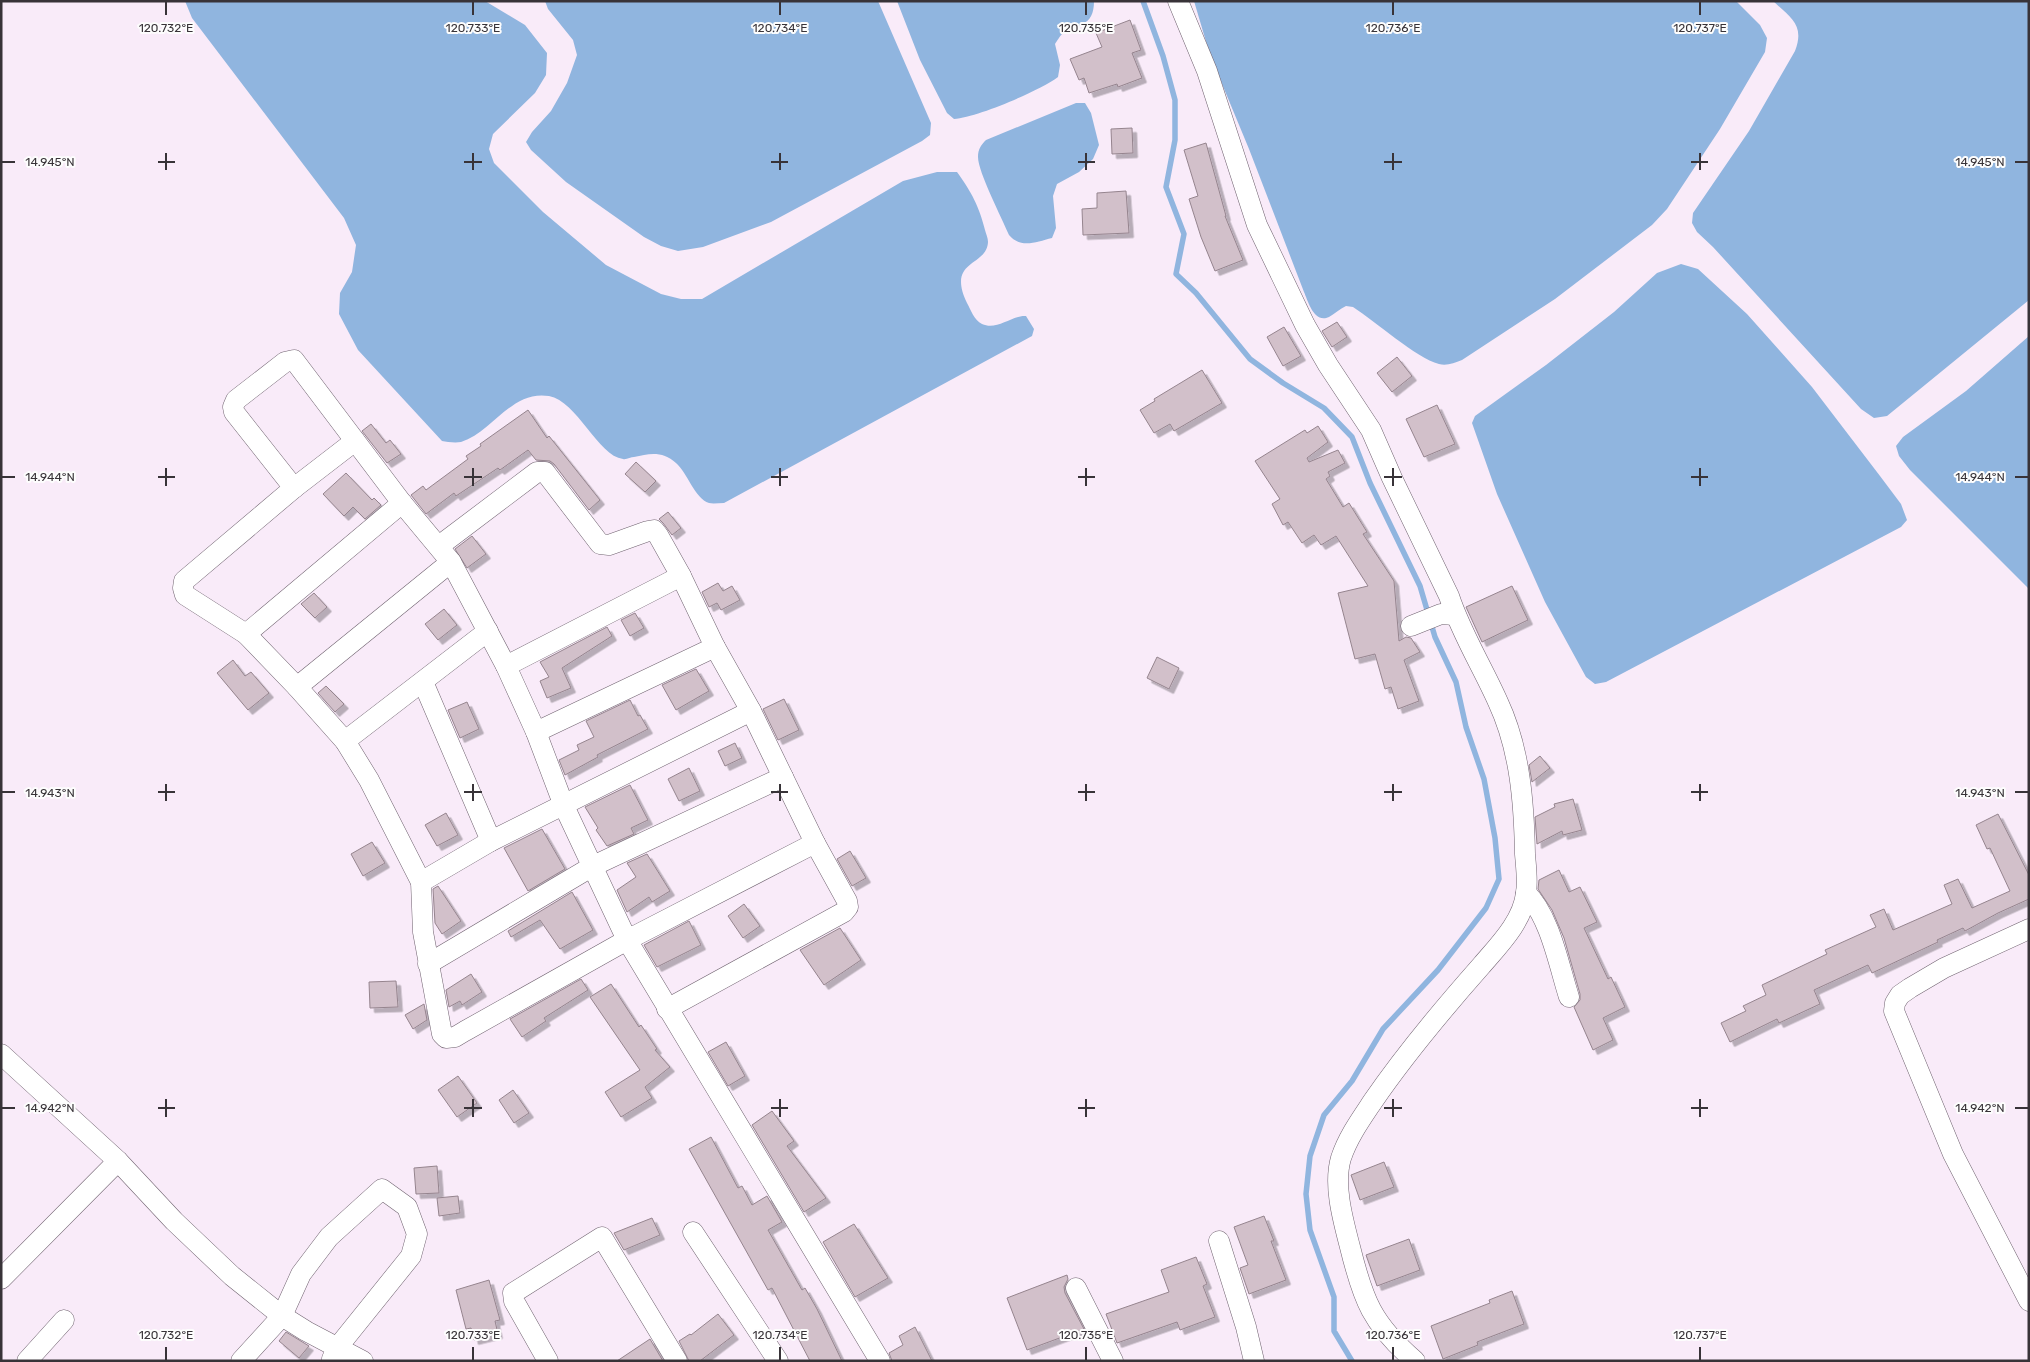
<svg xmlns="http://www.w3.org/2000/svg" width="2030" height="1362" viewBox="0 0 2030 1362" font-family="Rubik,sans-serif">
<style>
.water{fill:#90b5df}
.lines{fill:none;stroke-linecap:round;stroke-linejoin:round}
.stream{stroke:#90b5df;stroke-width:5.5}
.building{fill:#d2c0ca;stroke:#95848e;filter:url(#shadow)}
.minor-casing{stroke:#706370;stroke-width:21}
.minor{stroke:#fff;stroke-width:20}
.ticks{fill:none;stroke:#383338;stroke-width:2}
.ticks-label{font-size:12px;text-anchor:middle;fill:#383338;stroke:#fdfdfd;stroke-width:4;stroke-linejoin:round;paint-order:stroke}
</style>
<defs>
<filter id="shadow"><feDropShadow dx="4.5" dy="4.5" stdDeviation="0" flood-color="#0004"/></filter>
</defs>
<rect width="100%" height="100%" fill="#f9ebf9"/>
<g class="water">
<path d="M185,1H485L525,25L547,53L546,75L535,93L493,134L489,149L494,163L543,212L606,265L661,294L681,299H702L903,181L937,172H957C972,193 979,206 985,230C986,234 988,238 988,242C987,267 946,259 967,303C971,310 974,320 982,324C997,331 1012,315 1026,316L1034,329L1032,336L724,503C719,503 713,504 709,503C695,499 687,472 676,463C663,451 650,453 634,457C631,457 626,460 623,459C598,456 577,401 549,396C511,390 493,432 461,442C455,443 447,442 442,441L358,350L339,314L340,293L352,272L356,245L344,218L192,18Z"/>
<polygon points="545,1 878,1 931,123 930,135 922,141 771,222 703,247 678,251 661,246 644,237 566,182 531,150 526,142 532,132 551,111 567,83 577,55 573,40 548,9"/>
<path d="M897,1H1094C1094,28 1077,23 1062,34C1060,36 1057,41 1055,44L1060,65L1058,77C1039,91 978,117 954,119L947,113L920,60Z"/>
<path d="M1194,1H1736L1760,25L1767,38L1765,52L1720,129L1667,209L1652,225L1555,299L1462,360C1454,363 1447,366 1439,364C1416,358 1375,321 1353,307L1346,306C1340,309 1334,314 1329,317C1314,324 1308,301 1304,292L1249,149L1210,55Z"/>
<path d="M1773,1H2029V300L1887,416L1874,418L1861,409L1713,247L1697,232L1692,223L1693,213L1749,131L1795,51C1805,25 1791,18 1773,1Z"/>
<path d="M1076,103H1085L1091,113L1099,145L1093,159L1079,172L1057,184L1053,196L1056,228L1052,238C1036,242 1021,249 1009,235C1002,218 978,172 978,157C978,149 981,145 986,140Z"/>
<polygon points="1681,264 1698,269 1747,314 1812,387 1880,476 1901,504 1907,520 1901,527 1606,682 1595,684 1586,677 1545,602 1497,494 1472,423 1475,416 1546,365 1614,312 1657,273"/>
<polygon points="2029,336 2029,589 1910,470 1899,456 1896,446 1903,437 1966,391"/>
</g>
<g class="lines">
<polyline class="stream" points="1143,1 1163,56 1175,100 1175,140 1166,187 1184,234 1176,274 1196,293 1250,359 1283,383 1324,408 1352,437 1370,483 1420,586 1435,637 1456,682 1466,727 1484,779 1495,838 1499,879 1486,908 1438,970 1383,1029 1352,1081 1324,1115 1310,1156 1306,1194 1310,1230 1334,1297 1334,1331 1352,1361"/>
</g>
<g class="building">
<polygon points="1130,20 1141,50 1132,53 1142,78 1118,87 1117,84 1089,93 1084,78 1079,80 1070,59 1102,47 1096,33"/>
<polygon points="1132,128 1133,153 1112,154 1111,129"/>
<polygon points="1206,143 1226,216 1225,216 1243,260 1215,271 1201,237 1189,199 1198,196 1184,150"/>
<polygon points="1126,191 1129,233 1083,235 1082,209 1097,208 1097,193"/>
<polygon points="1337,322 1347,337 1332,347 1322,331"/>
<polygon points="1284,327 1301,356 1283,366 1267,337"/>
<polygon points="1397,357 1412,376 1392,392 1377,373"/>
<polygon points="1202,370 1222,403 1174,431 1170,424 1154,433 1140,410 1155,401 1154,399"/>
<polygon points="1437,405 1455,444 1424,457 1406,419"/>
<polygon points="528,410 547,438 549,436 600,500 589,510 554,464 550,461 536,460 528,450 500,470 498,468 456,496 454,493 426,514 411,495 423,486 426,490 468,459 466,456 481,446 480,444"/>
<polygon points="371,424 386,443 390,440 401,454 387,463 362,431"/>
<polygon points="1318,426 1328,442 1307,458 1309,462 1338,450 1345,463 1328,472 1330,476 1326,479 1343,507 1349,503 1367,532 1363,534 1394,581 1399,641 1406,637 1411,638 1420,652 1404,660 1419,701 1398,709 1391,687 1385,689 1375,654 1355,659 1338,593 1368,586 1336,536 1321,545 1314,535 1302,543 1288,522 1283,525 1272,504 1280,499 1255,461 1305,430 1307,433"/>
<polygon points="636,462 656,481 645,492 625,474"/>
<polygon points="346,473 372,500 374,498 381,505 365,519 353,507 344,516 323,494"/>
<polygon points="668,512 681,528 672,535 663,523 659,519"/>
<polygon points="472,536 486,554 467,568 455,549"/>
<polygon points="718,583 723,591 732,586 740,600 721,610 717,603 709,607 702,592"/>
<polygon points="1512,586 1528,620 1482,642 1466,607"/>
<polygon points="314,593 327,607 315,618 301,604"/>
<polygon points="444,609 457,625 438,640 425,624"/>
<polygon points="635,613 644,628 630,636 621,620"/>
<polygon points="607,627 612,636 562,668 571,688 547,698 540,681 549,677 540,662"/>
<polygon points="1157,657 1179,668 1169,689 1147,678"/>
<polygon points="233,660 245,676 251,672 269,693 248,710 217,673"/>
<polygon points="696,669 709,691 676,710 662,685"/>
<polygon points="326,686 344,704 335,712 318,693"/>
<polygon points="784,699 799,730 778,740 763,709"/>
<polygon points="630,700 638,716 640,715 648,729 597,755 598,757 565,775 559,760 579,750 577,745 594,737 586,721"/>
<polygon points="467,702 479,729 460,738 448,710"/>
<polygon points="735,743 742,758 725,766 718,751"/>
<polygon points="1540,756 1550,768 1532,782 1529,765"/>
<polygon points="689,768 700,791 679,801 668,779"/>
<polygon points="630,785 648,820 631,828 634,834 607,846 596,830 598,828 585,807"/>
<polygon points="1573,799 1582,830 1563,835 1562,831 1537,844 1535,817 1555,807 1554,804"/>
<polygon points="446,813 458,835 437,846 425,825"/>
<polygon points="1998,814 2029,875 2029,899 1998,913 1965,931 1963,928 1937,940 1938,942 1872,973 1868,965 1814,990 1820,1004 1779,1023 1777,1019 1730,1042 1721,1023 1746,1011 1743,1006 1766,995 1762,985 1827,954 1825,950 1876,927 1870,915 1884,909 1893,930 1952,904 1944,885 1958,879 1972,908 2010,891 1990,848 1987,849 1976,825"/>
<polygon points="542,829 565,869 528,891 504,848"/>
<polygon points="372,842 385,863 363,876 351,854"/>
<polygon points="850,851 866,878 852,886 837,859"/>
<polygon points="647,854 670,891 652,902 649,897 627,912 617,890 636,877 627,863"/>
<polygon points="1559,870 1569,892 1580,887 1597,922 1584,928 1608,979 1611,977 1625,1007 1603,1018 1613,1040 1593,1050 1574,1007 1580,1000 1580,994 1564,938 1552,910 1538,889 1539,880"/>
<polygon points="438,886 461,921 442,934 435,923 433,889"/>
<polygon points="572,892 593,930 560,949 540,920 511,937 508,931"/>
<polygon points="744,904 760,926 743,938 728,916"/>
<polygon points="689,921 701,945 657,967 644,945"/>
<polygon points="840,928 861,960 824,985 800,950"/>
<polygon points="471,974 482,992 462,1005 460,1001 449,1007 446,990"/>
<polygon points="581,979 588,990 544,1018 546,1021 522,1037 510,1019"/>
<polygon points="396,981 398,1007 370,1008 369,982"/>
<polygon points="611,984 639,1027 641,1025 657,1049 655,1050 670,1067 645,1087 652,1098 621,1117 605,1092 640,1070 590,997"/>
<polygon points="424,1004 427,1020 413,1029 405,1015"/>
<polygon points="726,1042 745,1076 728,1086 708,1052"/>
<polygon points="458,1076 477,1103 457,1117 438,1090"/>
<polygon points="513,1090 529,1113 514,1123 499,1100"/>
<polygon points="772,1111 794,1141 787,1146 826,1198 804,1212 752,1125"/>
<polygon points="711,1137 738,1188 742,1186 752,1205 767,1196 782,1222 768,1230 802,1290 805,1288 817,1309 842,1361 810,1361 772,1288 768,1290 689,1149"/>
<polygon points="1384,1162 1394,1187 1360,1200 1351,1175"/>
<polygon points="437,1166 439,1193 416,1194 414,1168"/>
<polygon points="458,1196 460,1213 439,1216 437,1198"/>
<polygon points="1264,1216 1274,1241 1271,1241 1286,1280 1249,1294 1240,1268 1248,1265 1234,1227"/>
<polygon points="652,1218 660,1235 624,1250 614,1233"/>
<polygon points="854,1224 888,1278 855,1297 823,1242"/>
<polygon points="1409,1239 1420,1270 1377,1286 1366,1255"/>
<polygon points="1196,1257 1207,1284 1203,1286 1215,1317 1180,1330 1177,1322 1117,1343 1106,1314 1169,1292 1161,1270"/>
<polygon points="1067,1275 1068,1279 1064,1287 1065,1293 1084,1329 1027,1350 1007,1298"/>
<polygon points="489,1280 500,1320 495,1321 498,1334 474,1340 471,1328 466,1329 456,1290"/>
<polygon points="1512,1291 1524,1324 1477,1342 1478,1345 1443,1359 1431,1326 1490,1303 1489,1300"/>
<polygon points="718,1314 734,1335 700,1361 689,1361 679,1341 690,1334 691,1335"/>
<polygon points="915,1327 932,1361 892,1361 889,1353 903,1345 899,1336"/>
<polygon points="286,1332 309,1346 299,1358 279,1341"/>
<polygon points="650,1339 663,1361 617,1361"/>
</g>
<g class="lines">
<g class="minor-casing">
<g id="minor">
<path d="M1178,1L1207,71L1257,225L1305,325L1328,365L1371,430L1392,478L1449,596C1461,633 1482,666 1498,702C1520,749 1524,802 1525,854C1526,867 1528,881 1526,893C1523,921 1499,945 1481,966C1443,1009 1406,1053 1373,1101C1361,1119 1348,1137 1341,1158C1333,1185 1343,1220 1350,1247C1363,1300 1372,1324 1415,1361"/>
<polyline points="294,488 355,441"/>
<polyline points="439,546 537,472 545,472 600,544 609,545 648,531 654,530 658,535 681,576 506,666"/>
<polyline points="1411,626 1441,614 1455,615"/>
<polyline points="246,634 402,503"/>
<polyline points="423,682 491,841"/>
<polyline points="297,687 451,562"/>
<polyline points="536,732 715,647 681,576"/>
<polyline points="345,741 488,631"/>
<polyline points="815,843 627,940 465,1031 455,1037 446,1038 442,1034 423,932 421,882 369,780 345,741 297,687 246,634 185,595 183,588 184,581 294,488 234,412 233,407 236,400 285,362 294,360 402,503 451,562 506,666 536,732 564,806 627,940 880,1361"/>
<polyline points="421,882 491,841 751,711"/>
<path d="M1526,893C1550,916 1559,966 1569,997"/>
<polyline points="2029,929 1944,968 1910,988 1900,995 1895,1003 1894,1011 1953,1154 2029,1301"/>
<polyline points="428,964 593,866 783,777"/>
<polyline points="667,1009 844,912 848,907 847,901 815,843 751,711 715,647"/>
<polyline points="1,1054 118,1161 174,1221 232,1276 282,1316 306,1331 363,1361"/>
<polyline points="693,1232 778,1361"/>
<polyline points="1219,1241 1246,1327 1254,1361"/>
<polyline points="1,1279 118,1161"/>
<polyline points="1076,1288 1113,1361"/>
<polyline points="27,1361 64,1320"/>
<polyline points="241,1361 282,1316 301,1274 329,1237 382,1189 407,1207 417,1234 411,1256 337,1348 332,1359"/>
<polyline points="548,1361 514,1301 513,1293 602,1237 677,1361"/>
</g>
</g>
<use href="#minor" class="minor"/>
</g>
<path class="ticks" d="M166,2V15M473,2V15M780,2V15M1086,2V15M1393,2V15M1700,2V15M166,153V170M473,153V170M780,153V170M1086,153V170M1393,153V170M1700,153V170M2,162H15M158,162H175M464,162H482M771,162H788M1078,162H1095M1384,162H1402M1691,162H1708M2015,162H2028M166,468V486M473,468V486M780,468V486M1086,468V486M1393,468V486M1700,468V486M2,477H15M158,477H175M464,477H482M771,477H788M1078,477H1095M1384,477H1402M1691,477H1708M2015,477H2028M166,784V801M473,784V801M780,784V801M1086,784V801M1393,784V801M1700,784V801M2,792H15M158,792H175M464,792H482M771,792H788M1078,792H1095M1384,792H1402M1691,792H1708M2015,792H2028M166,1099V1117M473,1099V1117M780,1099V1117M1086,1099V1117M1393,1099V1117M1700,1099V1117M2,1108H15M158,1108H175M464,1108H482M771,1108H788M1078,1108H1095M1384,1108H1402M1691,1108H1708M2015,1108H2028M166,1347V1360M473,1347V1360M780,1347V1360M1086,1347V1360M1393,1347V1360M1700,1347V1360"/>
<g class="ticks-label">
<text x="166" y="32">120.732°E</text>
<text x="473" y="32">120.733°E</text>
<text x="780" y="32">120.734°E</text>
<text x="1086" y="32">120.735°E</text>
<text x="1393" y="32">120.736°E</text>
<text x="1700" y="32">120.737°E</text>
<text x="50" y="166">14.945°N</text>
<text x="1980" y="166">14.945°N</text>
<text x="50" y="481">14.944°N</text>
<text x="1980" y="481">14.944°N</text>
<text x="50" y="797">14.943°N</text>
<text x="1980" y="797">14.943°N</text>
<text x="50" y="1112">14.942°N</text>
<text x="1980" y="1112">14.942°N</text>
<text x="166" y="1339">120.732°E</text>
<text x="473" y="1339">120.733°E</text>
<text x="780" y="1339">120.734°E</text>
<text x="1086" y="1339">120.735°E</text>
<text x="1393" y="1339">120.736°E</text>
<text x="1700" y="1339">120.737°E</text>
</g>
<rect width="2030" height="1362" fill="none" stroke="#383338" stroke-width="5"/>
</svg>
